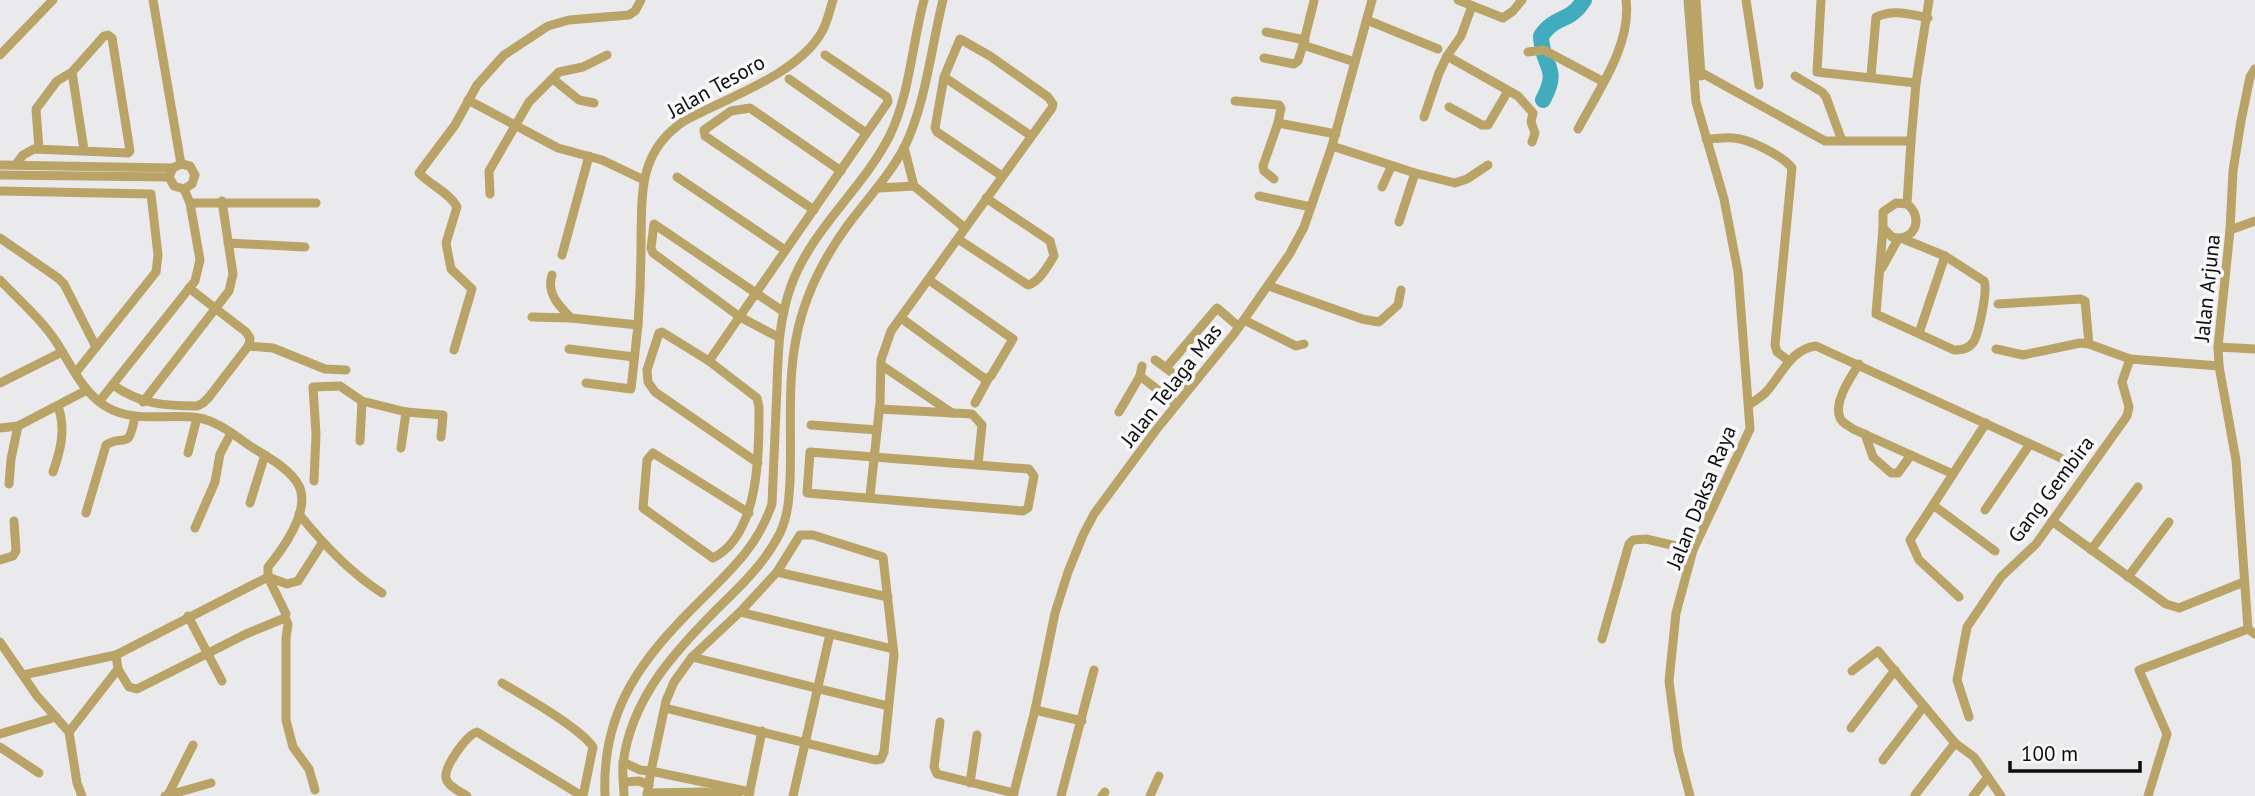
<svg xmlns="http://www.w3.org/2000/svg" width="2255" height="796" viewBox="0 0 2255 796" font-family="'PT Sans',sans-serif">
<style>
.lines{fill:none;stroke-linecap:round;stroke-linejoin:round}
.river{stroke:#41acbe;stroke-width:16}
.minor{stroke:#b9a367;stroke-width:9}
.labels{text-anchor:middle;dominant-baseline:central;stroke-width:7;stroke-linejoin:round;paint-order:stroke}
.street-label{font-size:21px;fill:#0c0c0d;stroke:#f8f8fa}
</style>
<rect width="100%" height="100%" fill="#eaeaed"/>
<g class="lines">
<path class="river" d="M1543,100C1561,66 1542,69 1541,36C1556,14 1569,24 1584,0"/>
<g class="minor">
<polyline points="153,0 181,164"/>
<polyline points="1458,0 1503,18 1513,11 1522,0"/>
<polyline points="1688,0 1696,102 1724,199 1738,272 1750,429 1693,550 1676,613 1669,681 1678,750 1690,796"/>
<polyline points="1696,0 1701,76"/>
<polyline points="1746,0 1759,85"/>
<polyline points="1821,0 1817,72 1916,83"/>
<polyline points="1314,1 1303,45 1355,62"/>
<polyline points="1367,20 1438,49"/>
<polyline points="1266,32 1305,40"/>
<polyline points="1528,52 1544,50 1602,81"/>
<polyline points="0,55 53,0"/>
<polyline points="1447,56 1518,96 1533,113 1531,122 1535,133 1532,142"/>
<polyline points="1264,58 1294,64 1298,61 1303,45"/>
<polyline points="2255,69 2250,77 2241,121 2233,171 2230,230 2218,347 2219,366 2236,460 2248,629 2255,634"/>
<polyline points="1695,72 1702,73 1825,141 1911,141 1916,83 1929,0"/>
<polyline points="1795,76 1822,92 1826,97 1842,141"/>
<path d="M1871,76L1876,17C1893,9 1911,14 1928,18"/>
<polyline points="944,77 1030,135"/>
<polyline points="553,79 579,100 594,103"/>
<polyline points="789,79 866,133"/>
<polyline points="468,100 558,148 602,160 644,180"/>
<polyline points="1235,101 1279,105 1281,108 1278,123 1336,134"/>
<polyline points="1449,107 1482,125 1488,125 1508,91"/>
<polyline points="1424,117 1439,73 1447,56 1461,36 1472,6"/>
<path d="M1578,129C1598,91 1632,44 1626,0"/>
<path d="M1706,139C1715,139 1725,137 1734,138C1749,139 1783,156 1792,168L1775,345L1777,352L1789,361"/>
<polyline points="1332,146 1415,173 1399,222"/>
<polyline points="904,147 914,186 965,228"/>
<polyline points="39,149 36,109 57,81 72,72"/>
<polyline points="16,164 23,155 34,149 128,153 130,151 112,38 108,35 104,36 72,72 84,150"/>
<polyline points="0,165 173,168"/>
<polyline points="1415,173 1455,183 1467,179 1488,165"/>
<polyline points="0,175 169,177"/>
<polyline points="677,177 785,250"/>
<polyline points="1274,179 1264,171 1263,166 1278,123"/>
<polyline points="1382,187 1391,167"/>
<polyline points="879,188 914,186"/>
<polyline points="0,191 151,194 158,255 156,272 77,371"/>
<polyline points="490,194 489,171 529,102 559,72 583,67 607,55"/>
<polyline points="1259,196 1311,207"/>
<polyline points="190,203 316,203"/>
<path d="M1907,204L1896,203L1883,212V228L1892,237C1914,243 1925,218 1907,204L1911,141"/>
<polyline points="814,210 705,136 704,130 731,111 750,108 841,171"/>
<path d="M1883,228L1876,314L1954,350C1962,350 1969,349 1974,341C1979,332 1988,290 1984,281L1945,256L1901,238"/>
<polyline points="2230,230 2255,221"/>
<polyline points="0,238 58,278 64,284 96,347"/>
<path d="M958,239L1028,285C1039,282 1048,266 1054,256L1050,241L986,198"/>
<polyline points="228,243 305,247"/>
<polyline points="562,255 589,156"/>
<polyline points="1882,268 1898,239"/>
<path d="M552,275C546,293 559,306 571,318"/>
<path d="M0,280C20,301 41,319 57,343C71,365 82,391 105,406C134,424 168,413 199,418C217,421 236,436 250,446C266,456 291,469 299,486C311,511 282,550 268,567V577L116,655L118,669L69,732"/>
<polyline points="1269,286 1362,319 1379,322 1398,305 1401,290"/>
<polyline points="1998,304 2080,299 2085,301 2089,344"/>
<path d="M532,317L571,318L638,325C640,298 641,270 641,243C642,193 638,152 684,121C726,98 794,76 820,35C827,25 829,12 833,0"/>
<polyline points="901,318 985,379 991,376 1013,339 929,280"/>
<polyline points="1244,320 1296,346 1304,344"/>
<polyline points="1919,333 1945,256"/>
<polyline points="778,337 740,317 653,253 651,248 654,224 784,312"/>
<polyline points="248,346 273,348 325,369 346,370"/>
<polyline points="2218,347 2255,349"/>
<polyline points="569,349 634,357"/>
<polyline points="1996,349 2023,355 2080,343 2089,344 2130,359"/>
<path d="M454,350L472,289L451,269L446,243L457,207C450,193 430,185 419,173L455,125L477,85L504,55L548,26L569,20L629,15L635,11L641,0"/>
<polyline points="1155,360 1166,368"/>
<polyline points="709,361 888,102 887,97 825,55"/>
<path d="M1859,364C1851,377 1833,402 1840,418C1842,423 1849,426 1853,429L1953,474"/>
<polyline points="881,365 952,413"/>
<polyline points="1140,376 1176,404"/>
<polyline points="0,383 62,352"/>
<polyline points="586,383 631,389 638,325"/>
<path d="M113,385C140,404 164,406 197,406L203,403L209,397L249,345L250,338L246,332L189,288"/>
<polyline points="1190,387 1166,368 1217,308 1239,327"/>
<polyline points="102,398 195,281 200,260 190,203 184,189 174,186 169,177 173,168 181,164 190,166 195,175 192,184 184,189"/>
<polyline points="143,402 229,291 233,274 222,201"/>
<polyline points="975,403 988,379"/>
<path d="M1749,405C1755,400 1762,397 1767,391C1782,374 1791,349 1816,346L2063,459"/>
<polyline points="879,409 972,414 982,425 978,465"/>
<polyline points="1119,412 1140,376 1142,366"/>
<polyline points="1986,423 1933,505 1995,551"/>
<polyline points="811,425 877,430"/>
<polyline points="0,428 18,426 87,390"/>
<polyline points="1865,434 1873,457 1891,473 1898,473 1911,455"/>
<polyline points="360,441 362,401"/>
<polyline points="401,448 406,412"/>
<polygon points="810,452 1029,469 1034,476 1028,508 1023,511 807,493"/>
<polyline points="188,453 197,418"/>
<path d="M53,472C61,449 66,429 58,406"/>
<polyline points="314,481 316,434 313,387 340,386 362,401 406,412 443,415 441,437"/>
<polyline points="9,484 11,459 18,426"/>
<polyline points="870,496 880,403 881,360 891,331 1052,108 1053,104 1048,97 990,56 960,39 944,77 935,128 937,132 1002,176"/>
<polyline points="250,503 265,455"/>
<polyline points="1933,505 1910,540 1919,560 1959,597"/>
<polyline points="1985,510 2030,444"/>
<path d="M86,513L106,445C125,432 128,454 135,416"/>
<path d="M749,513L653,453L647,460L643,508L713,558C760,534 759,452 759,407L757,398L709,361L662,332L659,333L647,370L648,382L655,392L758,463"/>
<path d="M299,514C323,544 349,572 382,593"/>
<polyline points="2052,521 2166,604 2179,608 2244,582"/>
<polyline points="195,528 215,482 220,454 231,433"/>
<polyline points="2091,550 2138,487"/>
<polyline points="0,560 13,556 16,551 14,521"/>
<polyline points="777,572 888,597"/>
<polyline points="268,577 287,584 298,581 323,542"/>
<polyline points="2128,577 2169,522"/>
<polyline points="740,612 893,649"/>
<polyline points="188,616 222,681"/>
<polyline points="285,618 288,624 286,638 286,720 293,747 309,769 315,790"/>
<polyline points="1602,639 1629,544 1633,540 1646,539 1693,550"/>
<polyline points="0,642 37,696 69,732 77,783 82,796"/>
<polyline points="692,657 888,706"/>
<polyline points="118,669 129,687 137,689 246,634 285,618 286,614 268,577"/>
<polyline points="1852,671 1878,651 1955,743 1974,757 2001,796"/>
<polyline points="23,675 116,655"/>
<path d="M502,683C525,697 579,727 593,747L583,796"/>
<polyline points="1035,710 1082,721"/>
<polyline points="1969,717 1957,680 1967,627 2001,577 2036,544 2127,416 2129,407 2122,382 2130,359 2219,366"/>
<polyline points="940,722 934,767 937,774 1014,793"/>
<polyline points="1851,728 1895,670"/>
<polyline points="0,734 56,717"/>
<polyline points="0,747 39,773"/>
<polyline points="1883,760 1924,706"/>
<polyline points="623,762 640,770 651,771 666,701 674,682 692,657 740,612 777,572 800,535 813,535 883,557 894,655 884,752 881,759 875,760 665,708"/>
<polyline points="624,782 639,781 649,785"/>
<polyline points="970,783 977,735"/>
<polyline points="647,793 702,792 738,796"/>
<polyline points="168,795 193,745"/>
<polyline points="749,795 762,731"/>
<polyline points="1915,795 1955,743"/>
<polyline points="165,796 211,783"/>
<path d="M467,796C461,792 447,786 446,778C444,766 467,735 477,732L582,796"/>
<path d="M605,796C601,708 644,656 703,598C733,568 758,545 772,504C774,465 775,426 777,387C778,352 779,319 791,286C812,228 863,189 890,135C910,93 912,44 924,0"/>
<path d="M624,796C624,785 622,775 623,764C631,698 675,651 720,606C743,584 766,561 780,533C788,516 789,499 790,481C792,435 787,384 796,339C805,290 830,246 861,208C877,188 892,170 904,148C926,103 931,48 943,0"/>
<polyline points="647,796 651,771 750,792"/>
<polyline points="793,796 830,634"/>
<polyline points="1013,796 1035,710 1055,613 1068,572 1083,535 1094,514 1156,430 1234,334 1289,255 1304,227 1332,146 1372,0"/>
<polyline points="1061,796 1094,670"/>
<polyline points="1102,796 1105,792"/>
<polyline points="1150,796 1159,776"/>
<polyline points="1973,796 1988,777"/>
<polyline points="2148,796 2167,734 2139,670 2248,629"/>
</g>
</g>
<g class="labels">
<g class="street-label">
<text transform="translate(716 86) rotate(-29)">Jalan Tesoro</text>
<text transform="translate(2207 288) rotate(-84)">Jalan Arjuna</text>
<text transform="translate(1171 385) rotate(-52)">Jalan Telaga Mas</text>
<text transform="translate(2051 489) rotate(-53)">Gang Gembira</text>
<text transform="translate(1701 497) rotate(-68)">Jalan Daksa Raya</text>
</g>
</g>
<path d="M2010 761v10h130v-10" fill="none" stroke="#0c0c0d" stroke-width="3.5"/>
<text x="2021" y="761" font-size="21" fill="#0c0c0d" stroke="#f8f8fa" stroke-width="5" paint-order="stroke">100 m</text>
</svg>
